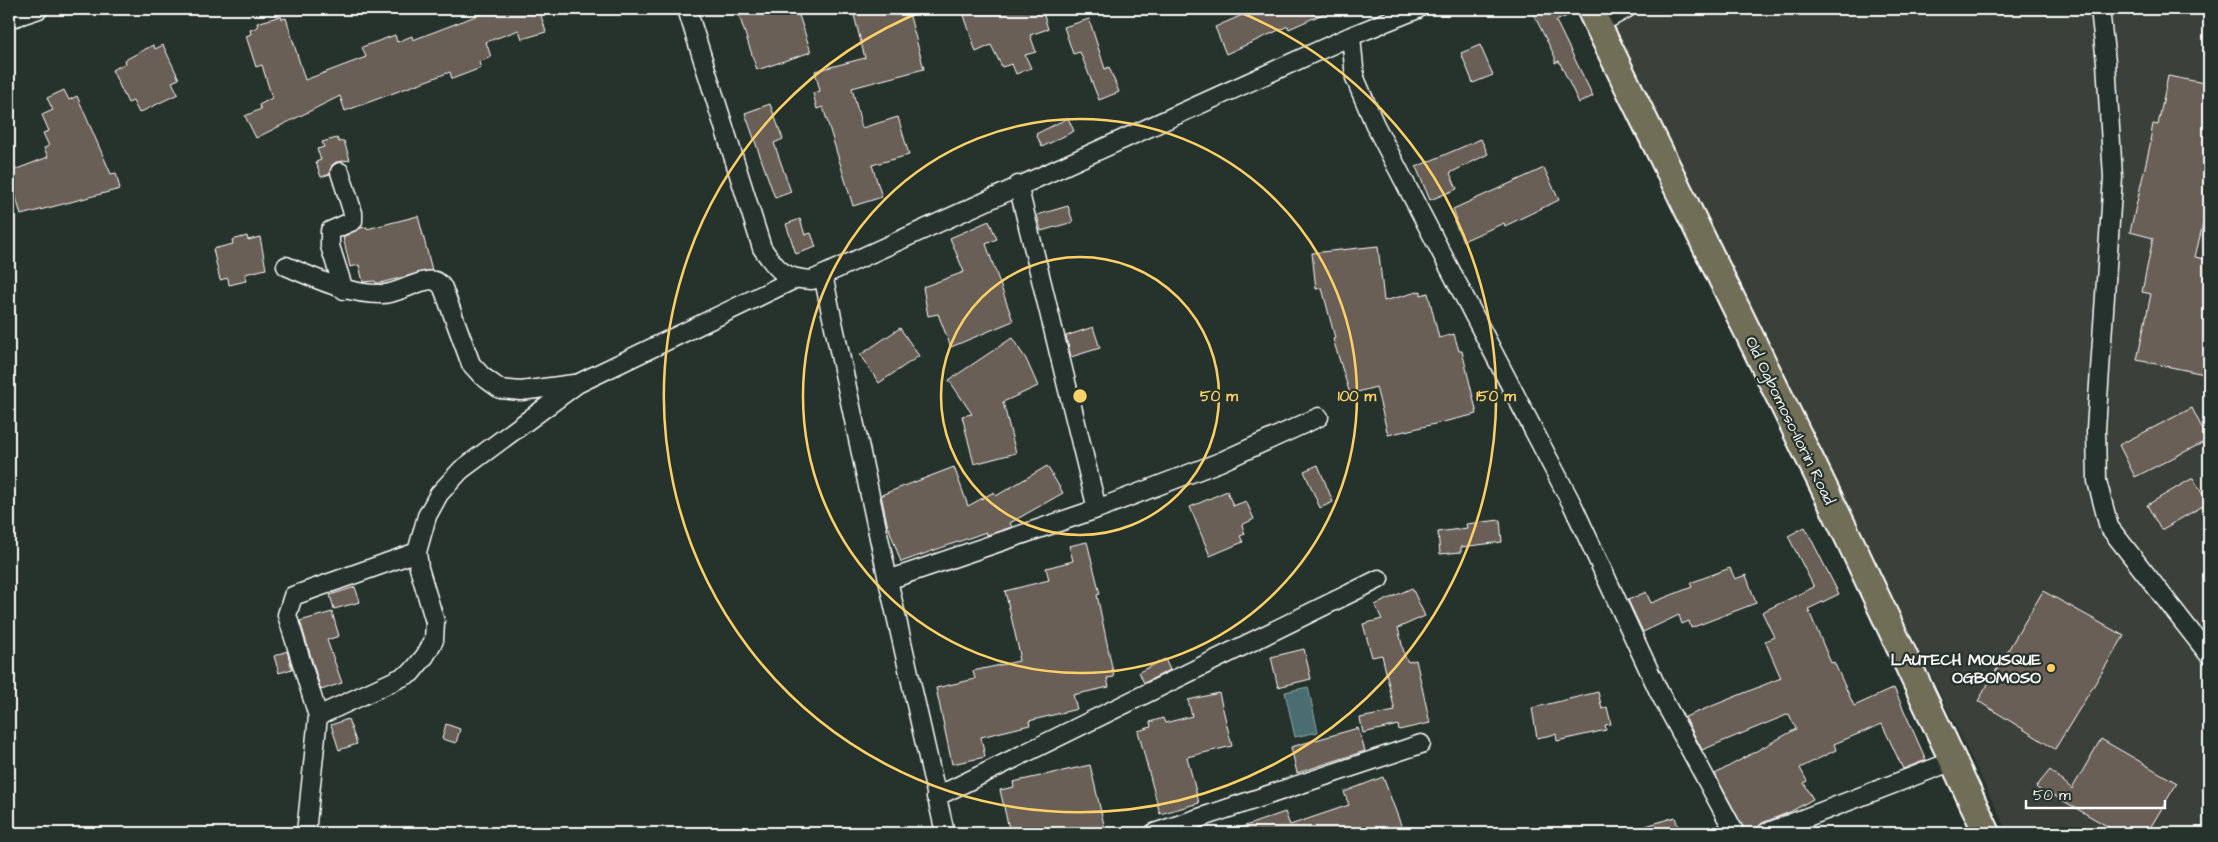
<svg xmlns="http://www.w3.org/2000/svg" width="2218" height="842" viewBox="0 0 2218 842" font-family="'Architects Daughter',sans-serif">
<rect width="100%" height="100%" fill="#26332d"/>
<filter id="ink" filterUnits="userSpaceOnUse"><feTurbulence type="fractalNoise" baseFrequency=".02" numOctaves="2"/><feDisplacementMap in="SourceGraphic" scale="10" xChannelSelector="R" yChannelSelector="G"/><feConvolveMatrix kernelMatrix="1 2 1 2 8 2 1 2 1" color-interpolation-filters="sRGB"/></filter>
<g filter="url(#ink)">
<path fill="#3b403a" d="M1605,9H2209V833H2008Z"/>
<path fill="#4a6d70" stroke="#92a7a9" d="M1308,687L1318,732L1295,737L1285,692Z"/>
<path fill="#6b5f57" stroke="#fff" d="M494,9H539L546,32L522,39L519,30L486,42L491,57L479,62L481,68L452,79L450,72L345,111L340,96L256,138L245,116L261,109L259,105L272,98L262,65L256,67L246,36L251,34L250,30L258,27L257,23L281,16L282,19L286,18L305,80L366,57L362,47L395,35L397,42L412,36L413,40Z
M737,9H797L811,52L757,70Z
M879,9H908L924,69L852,88L862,128L898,117L909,155L872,165L882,197L853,206L823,107L817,109L813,93L820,91L815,71L865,58L854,15Z
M962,9H1042L1048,29L1030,35L1036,52L1025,55L1031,68L1016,74L1012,64L1002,67L991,45L976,52Z
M1256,9H1334L1289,29L1288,26L1226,54L1215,27Z
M1531,9H1575L1576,12L1556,21L1593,96L1579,103L1559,61L1555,63V57Z
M1089,19L1105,69L1109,67L1119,92L1099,100L1080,52L1073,54L1064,27Z
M153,45L155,49L163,45L179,79L172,82L178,94L139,113L133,101L128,103L112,70L126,63L125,60Z
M1480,45L1493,75L1473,83L1461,53Z
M2168,76L2209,84V199L2195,257L2209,260V375L2137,360L2151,294L2142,292L2153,238L2130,232L2151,141H2150L2153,124L2158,125Z
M64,90L69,100L77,96L111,174L116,173L120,189L21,215L14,190L9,192V172L48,157L44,148L49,146L43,133L49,131L42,115L53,110L47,98Z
M770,104L783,139L774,143L791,192L775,198L745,113Z
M1068,118L1074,131L1042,147L1036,134Z
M337,138L339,142L344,141L350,160L336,162L332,165L330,174L321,177L316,162L321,160L317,149L324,147L322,142Z
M1481,139L1488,154L1450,173L1457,189L1430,200L1416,167Z
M1544,168L1559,200L1505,226L1504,223L1463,241L1454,221L1457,220L1453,209Z
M1068,206L1073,222L1041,231L1037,215Z
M418,216L432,270L380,283H376L375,281L363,282L359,265L350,267L343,237L360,228L367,227V229Z
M800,219L805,235L811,233L816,247L796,254L786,224Z
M989,221L997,239L986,244L1013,321L951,347L938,314L928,316L923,287L964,272L950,238Z
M247,236L248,240L260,237L266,269L245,274L246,281L229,285L228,278L220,280L213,249L233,244L232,240Z
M1378,246L1384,301L1421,291V295L1428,293L1439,338L1454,334L1459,351H1462L1477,414L1388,435L1376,387L1350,394L1333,339L1335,338L1322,288L1316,289L1312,253Z
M1093,327L1100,348L1071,357L1066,336Z
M900,328L919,356L879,383L860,355Z
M1012,338L1026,359L1038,386L1003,402L1016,453L974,464L962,416L972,414L949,380Z
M2192,408L2208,440L2135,477L2119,445Z
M1318,465L1333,502L1320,508L1304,471Z
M1047,466L1063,493L1010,523L1012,527L987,535L986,532L901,562L887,523L881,495L954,467L968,506L994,492L996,496Z
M2193,478L2208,503L2161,530L2147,505Z
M1227,491L1233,506L1246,501L1254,519L1242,525L1245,534L1240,536L1243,542L1210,556L1190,507Z
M1500,520L1502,542L1461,547V552L1440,554L1438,532L1467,528L1466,524Z
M1805,527L1839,594L1808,609L1831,663L1834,662L1854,706L1894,688L1926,760L1903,769L1882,724L1834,744L1836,750L1800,768L1807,781L1804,783L1813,799L1790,812L1762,823L1752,833H1746L1715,774L1796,729L1789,714L1702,750L1685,717L1781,678L1765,641L1774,637L1762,612L1814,587L1788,536Z
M1087,542L1100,594L1097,595L1114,677L1107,678L1109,687L1073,695L1077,709L1029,721L1030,725L981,737L985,757L952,764L936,688L975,679L973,671L1019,661L1018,656L1020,655L1005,591L1049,580L1046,568L1073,561L1069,546Z
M1730,568L1735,579L1746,575L1756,603L1691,628L1689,621L1682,624L1679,615L1643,632L1628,600L1646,592L1651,603L1692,587L1690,583Z
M355,587L360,602L334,609L330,595Z
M1412,588L1425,616L1398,628L1405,657L1408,662L1416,660L1430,723L1399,730L1398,725L1363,733L1360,718L1395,711L1382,655L1372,657L1363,624L1382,619L1375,605Z
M2043,591L2124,636L2055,749L1978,701Z
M332,612L339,636L327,640L342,683L321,690L300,621Z
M1304,649L1311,679L1278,687L1271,657Z
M287,651L292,669L279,673L274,656Z
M1165,659L1170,670L1144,683L1139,672Z
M1598,692L1602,709L1607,707L1611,724L1605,725L1606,730L1557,741L1556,734L1537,738L1532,708Z
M1219,693L1232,746L1187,757L1199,803L1160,814L1138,731L1151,727L1150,722L1163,718L1165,723L1192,716L1188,700Z
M348,719L357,744L339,750L331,725Z
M446,724L460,729L456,743L442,739Z
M1358,728L1365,751L1297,773L1291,747Z
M2101,739L2177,783L2147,833H2119L2053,795L2050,799L2036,787L2050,770L2072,789Z
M1090,765L1106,833H1010L1000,790L1014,787L1013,782Z
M1383,777L1404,833H1232L1231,831L1285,812L1290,825L1349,805L1344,792Z
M1675,817L1680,833H1634L1633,830Z"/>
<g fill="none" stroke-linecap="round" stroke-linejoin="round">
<defs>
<path id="minor" d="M687,9L762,248C777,270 784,279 812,280L1351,36L1418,9
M2100,9L2106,62L2113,177L2096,429L2097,481L2109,527L2209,655
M9,19L39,9
M1598,24L1626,9
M1351,36L1355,78L1375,125L1573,506L1659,692L1735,833
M340,172L353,213V221L330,231V246L344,290
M1018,185L1097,509
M286,266C317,279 349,295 383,294C398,294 423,277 435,281C438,282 441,285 443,288L471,364L482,376L500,389L521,391L574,384
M823,275L888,580L945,833
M888,580L1097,509L1220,462L1319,417
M318,716L411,673L425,656L434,640L435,622L419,568L417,552L427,516L439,494L461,470L577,384L795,279
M936,797L1379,579
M306,833L318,716L287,615L293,596L417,552
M1154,833L1421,744
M1766,833L1953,761"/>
<path id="highway" d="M1590,9L1850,541L1987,833"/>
</defs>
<use href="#minor" stroke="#fff" stroke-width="21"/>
<use href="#highway" stroke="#fff" stroke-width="30"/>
<use href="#minor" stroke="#26332d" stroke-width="18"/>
<use href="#highway" stroke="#716e59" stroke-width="26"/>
</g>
</g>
<g fill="none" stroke="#ffd166" stroke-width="2.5">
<circle cx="1080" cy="396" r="139"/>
<circle cx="1080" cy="396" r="277"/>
<path d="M1232 9A416 416 0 1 1 928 9"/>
</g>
<circle fill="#ffd166" stroke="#26332d" stroke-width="2" cx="2051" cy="668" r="5"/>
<g text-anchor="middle" stroke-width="4.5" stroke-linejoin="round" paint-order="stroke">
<g font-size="16" fill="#fff" stroke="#26332d">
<text transform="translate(1791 420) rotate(64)" y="6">Old Ogbomoso-Ilorin Road</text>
</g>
<g font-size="16" font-weight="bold" fill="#fff" stroke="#26332d" text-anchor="end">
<text x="2041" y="665">LAUTECH MOUSQUE<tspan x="2041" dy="18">OGBOMOSO</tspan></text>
</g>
</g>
<circle cx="1080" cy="396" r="8" fill="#ffd166" stroke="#26332d" stroke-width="2.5"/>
<g font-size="15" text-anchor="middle" font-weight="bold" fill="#ffd166" stroke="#26332d" stroke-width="4.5" stroke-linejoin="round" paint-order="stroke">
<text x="1219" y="401">50 m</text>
<text x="1357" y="401">100 m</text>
<text x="1496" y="401">150 m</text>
</g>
<rect width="2218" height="842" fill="none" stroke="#26332d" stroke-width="30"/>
<rect x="15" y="15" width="2188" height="812" fill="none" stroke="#fff" stroke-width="2" filter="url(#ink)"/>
<path d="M2026 800v8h139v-8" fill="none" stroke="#ffffff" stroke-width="2.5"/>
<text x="2033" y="800" font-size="15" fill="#ffffff" stroke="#26332d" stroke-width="4" paint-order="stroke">50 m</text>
</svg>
